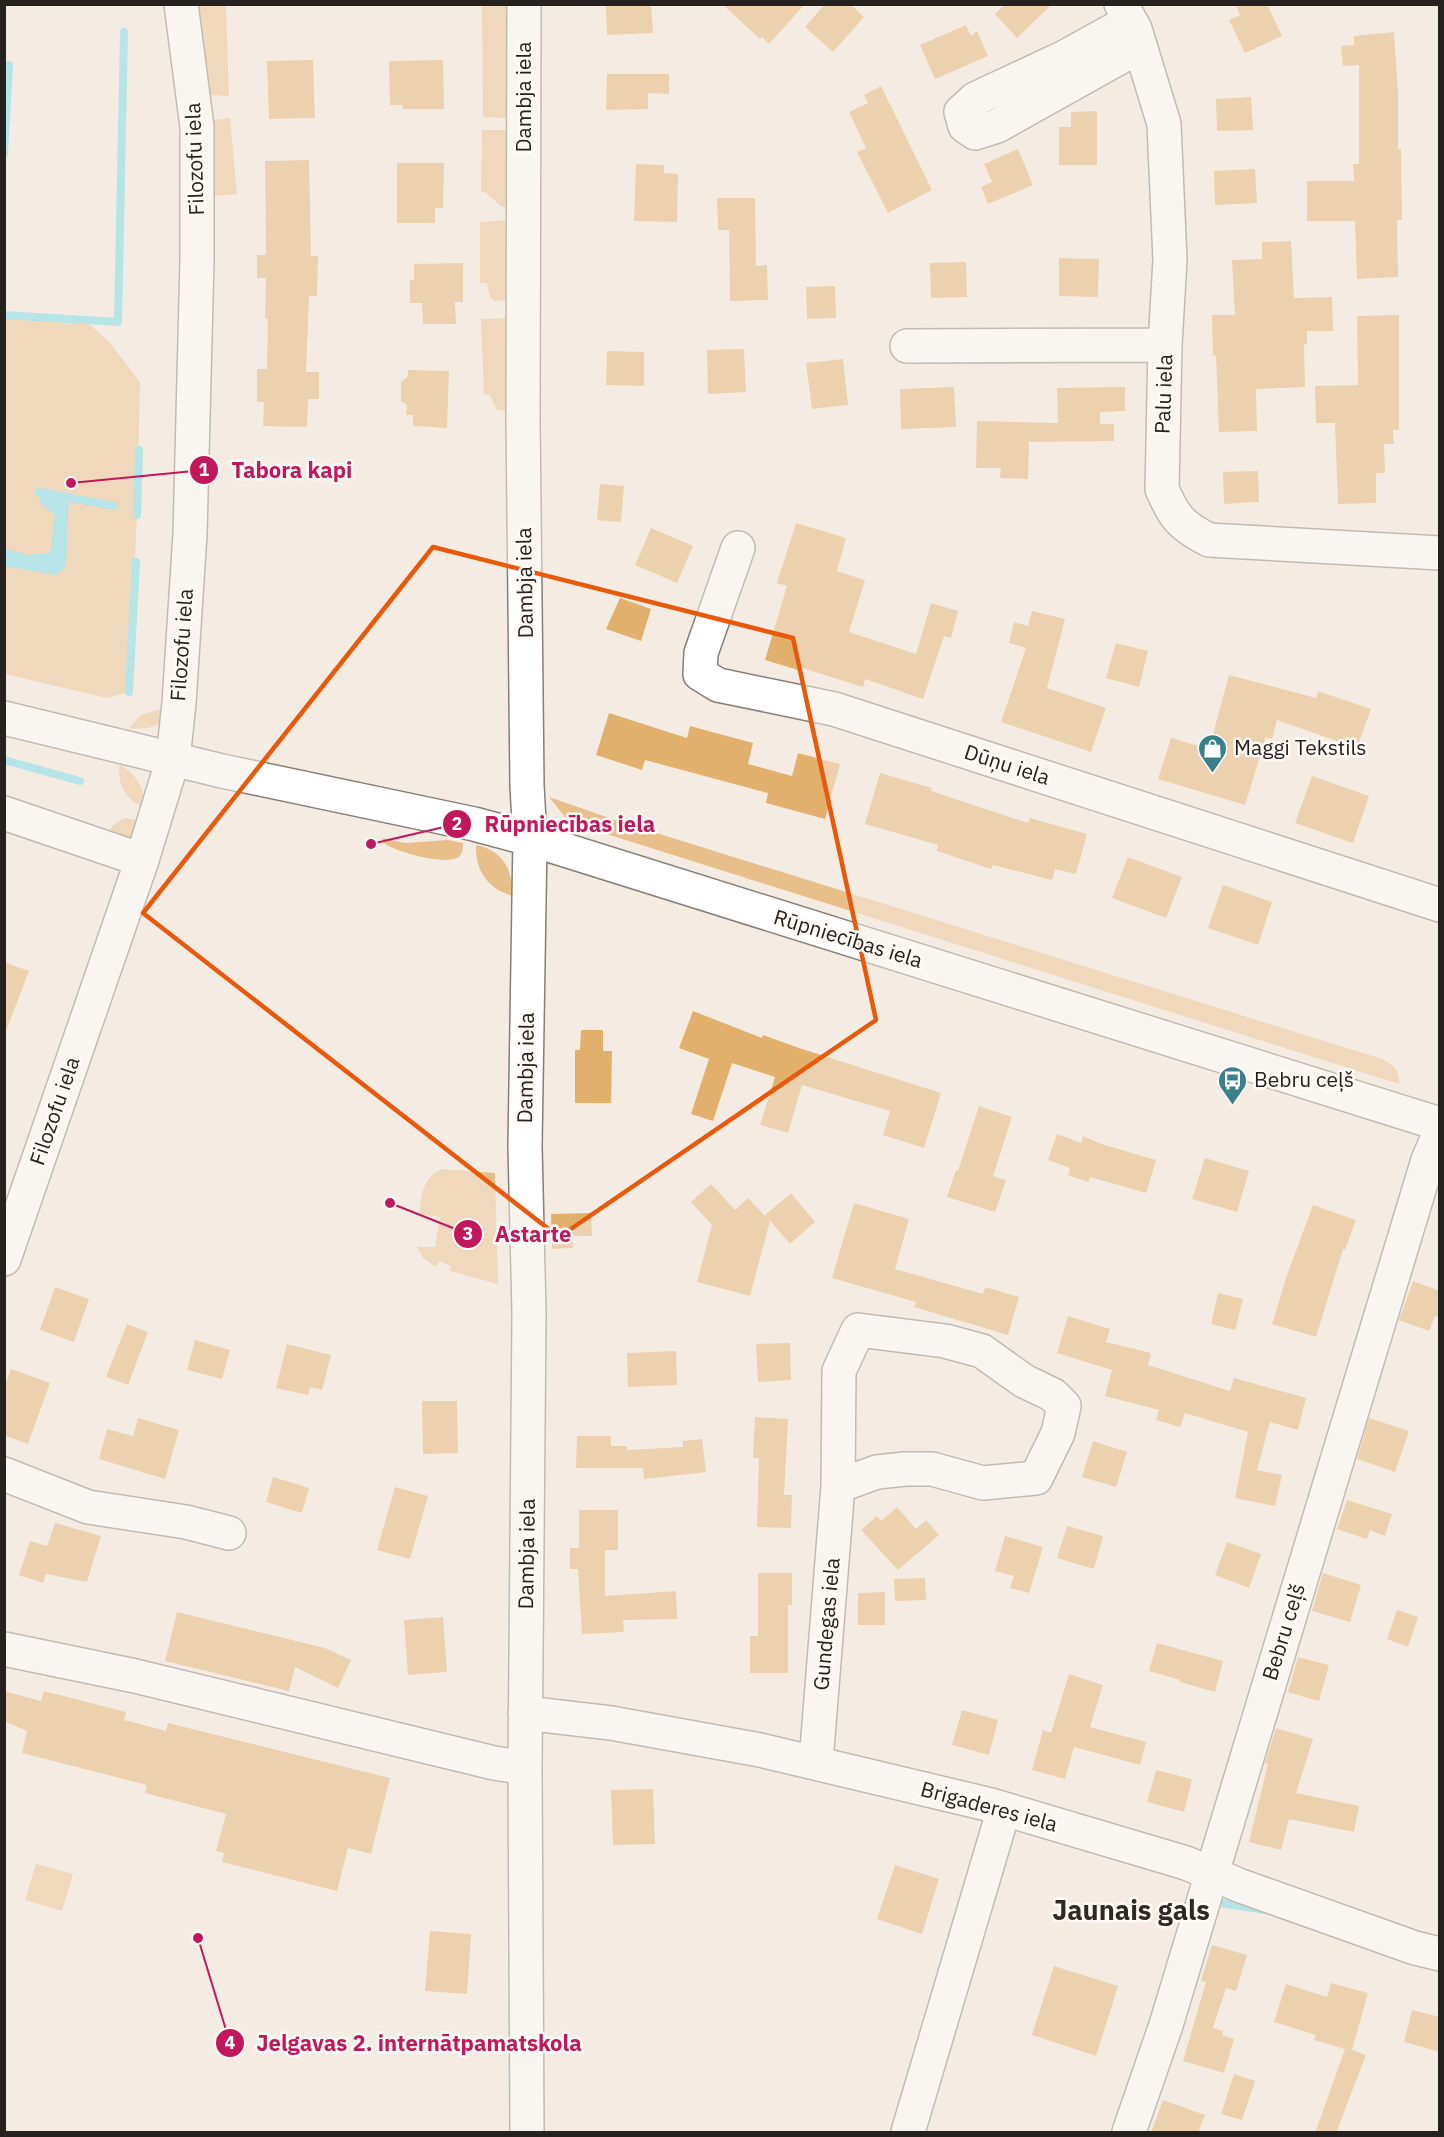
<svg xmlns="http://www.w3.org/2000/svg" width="1444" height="2137" viewBox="0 0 1444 2137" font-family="'IBM Plex Sans',sans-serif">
<rect width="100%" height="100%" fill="#f4ece3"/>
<path fill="#e8bf8a" d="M192,5H226L229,96L208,95Z
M482,5H516L508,118L483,117Z
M230,118L237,194L210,196L207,125L214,120Z
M482,130H510L515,206L502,207L486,193L481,191Z
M511,220L509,300L494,301L490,297L487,283H480V222Z
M4,315L85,320L110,343L140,382L137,515L129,692L107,698L5,674Z
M510,318L516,412L497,410L490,395H484L481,319Z
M160,709H168C162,728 147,730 129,728L141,715Z
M120,765C137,774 144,788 145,807C126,801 116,783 120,765Z
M549,797L618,821L1382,1059C1394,1065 1400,1070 1399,1084L575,824L565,817Z
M125,818L141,821L132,840L106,837C110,827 115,822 125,818Z
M382,838L405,843L448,840L463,843C463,848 463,853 459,857C447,866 395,852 384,843Z
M476,845C504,851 512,869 513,896C487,889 475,870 476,845Z
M443,1169L495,1173L498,1284L450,1271L451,1266L439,1261L436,1267L423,1258L417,1247H435L440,1217L419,1214C422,1194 422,1177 443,1169Z
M36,1864L73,1874L62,1911L25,1900Z"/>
<path fill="#6bd9ea" d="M39,492L69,497L66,567L56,575L5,566V548L27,555L50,553L55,515L40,503Z"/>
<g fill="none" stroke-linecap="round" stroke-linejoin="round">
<path stroke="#6bd9ea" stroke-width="8" d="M4,154L9,65
M4,315L118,322L124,32
M39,492L114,506
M137,515L139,450
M129,692L136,562
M4,760L80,781
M1213,1902L1265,1910"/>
</g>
<path fill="#e2b06d" d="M606,4H651L653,33L607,35Z
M722,4H805L769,44L762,37L760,39Z
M825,4H850L864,17L833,52L805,27Z
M1005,4H1052L1017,38L995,14Z
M1235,4H1267L1282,36L1245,53L1229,20L1240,15Z
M966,25L971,36L977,31L988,56L935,79L920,45Z
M1394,32L1398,93V149H1401L1402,220H1397L1398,277L1357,279L1355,221H1307V181H1354L1353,164H1359V65L1343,66L1341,46L1354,45V36Z
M313,60L315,118L269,119L267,61Z
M443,60L444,109H403V105H390L389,61Z
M607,74H669V94L648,93V109L606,110Z
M881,86L932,190L888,213L857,152L866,148L849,112L868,103L864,95Z
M1251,97L1253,130L1217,131L1216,99Z
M1097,111V165H1059V127H1071V112Z
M1018,149L1033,185L988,204L981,187L992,182L984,164Z
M309,160L311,256H318L317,296H309L306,372H319V399H308L307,427L263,426L264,402H257V369H267L268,319L265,318L266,278H257V255H266L265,161Z
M397,163H444L443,208H435V223H397Z
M636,164L664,165V173L678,174L677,222L634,221Z
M1255,169L1257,203L1215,205L1214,171Z
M717,198H755L756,266L767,265L768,300L730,301L729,230H718Z
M1291,241L1294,298L1332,297L1333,331H1307V344L1304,345L1305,387L1256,389L1257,431L1219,432L1216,355L1213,356L1212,315H1235L1232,260L1262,259V242Z
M1059,258L1099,259L1098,297L1059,296Z
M966,262L967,297L931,298L930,263Z
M463,263V302H455L456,324H423L422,303H410V280H414V264Z
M835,286L836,318L807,319L806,287Z
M1399,315V430H1393L1394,444H1384L1385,473H1376V503L1338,504L1335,423H1316L1315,386L1358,385L1357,316Z
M744,349L746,392L708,394L707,350Z
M607,351L644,352V386L606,385Z
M843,359L848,405L812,409L806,363Z
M408,370L449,371L447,428L413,426V415H406L407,405L401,401V382L408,376Z
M954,387L956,427L901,429L900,389Z
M1125,387V411L1100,412V424H1114V441L1029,442L1028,479L1000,478L1001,468H976L977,421L1058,423L1057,388Z
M1258,471L1259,502L1224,504L1223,472Z
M600,484L624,486L621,522L597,520Z
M796,523L846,538L837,571L865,580L849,632L916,654L931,603L958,611L951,638L944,636L923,699L865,679L863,687L799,667L798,670L765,660L787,586L777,583Z
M651,528L693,546L677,583L635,565Z
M620,598L651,609L641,641L606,629Z
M1032,611L1065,619L1047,688L1106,708L1091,752L1001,722L1026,648L1009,643L1014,622L1028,626Z
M1116,643L1148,651L1139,687L1106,678Z
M1229,675L1316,698L1318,691L1371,709L1357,748L1277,720L1272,739L1266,737L1245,805L1158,779L1171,738L1209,749Z
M609,713L687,738L690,726L753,743L748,764L792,776L798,753L840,764L825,819L766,803L768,793L645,760L642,770L596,755Z
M880,773L932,788L931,791L1028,823L1030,818L1087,834L1076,874L1055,869L1052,880L993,865L991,869L937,851L938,845L865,824Z
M1312,776L1369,796L1353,843L1295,823Z
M1128,857L1182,877L1166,918L1112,898Z
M1223,885L1272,902L1258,945L1208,928Z
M4,962L29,971L6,1031L4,1030Z
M693,1011L762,1038L763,1035L799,1048L941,1093L924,1148L883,1135L890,1111L802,1085L788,1133L760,1125L775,1077L732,1063L713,1121L691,1114L709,1059L679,1048Z
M581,1030H603V1051H612L611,1103H575V1050H580Z
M979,1106L1012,1117L993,1176L1006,1180L995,1212L947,1197L956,1170L958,1171Z
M1057,1134L1081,1143L1083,1136L1101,1144L1156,1160L1146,1193L1090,1177L1088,1182L1068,1175L1070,1168L1048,1160Z
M1205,1158L1249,1171L1237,1212L1192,1199Z
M711,1184L735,1210L748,1198L770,1221L750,1296L697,1282L712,1225L691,1202Z
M791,1193L815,1222L790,1244L765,1215Z
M854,1203L909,1219L895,1269L983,1294L985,1287L1019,1297L1008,1335L914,1307L916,1302L832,1278Z
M1313,1205L1356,1220L1345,1250L1343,1249L1316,1337L1272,1324L1287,1275Z
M591,1213L592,1236H573V1248L552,1249L551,1214Z
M1413,1281L1440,1291V1317L1435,1316L1429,1331L1399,1320Z
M55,1287L89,1299L74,1342L40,1330Z
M1218,1293L1243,1299L1235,1330L1211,1324Z
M1068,1316L1110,1329L1106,1342L1151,1353L1148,1365L1230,1391L1234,1378L1306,1398L1298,1430L1270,1422L1257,1470L1282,1475L1275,1506L1235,1498L1248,1432L1185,1413L1180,1427L1156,1420L1159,1410L1105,1396L1112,1370L1057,1353Z
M127,1324L148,1332L128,1385L106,1377Z
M195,1340L230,1350L222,1379L187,1370Z
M790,1343L791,1380L758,1382L756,1344Z
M287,1344L331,1355L322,1390L310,1387L308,1395L276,1388Z
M676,1351L677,1385L628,1387L627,1353Z
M11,1369L50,1383L28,1444L4,1435V1388Z
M422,1401H457L458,1453L423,1454Z
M755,1417L788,1419L784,1495H792L791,1528L757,1527L759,1458H753Z
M138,1418L179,1430L165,1479L99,1459L107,1429L133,1436Z
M1369,1418L1409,1431L1395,1472L1357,1459Z
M577,1436H611V1446H627V1450L683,1447V1441L702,1439L706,1472L644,1479L643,1468H576Z
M1093,1441L1127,1452L1116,1487L1082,1477Z
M273,1477L309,1488L302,1513L266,1502Z
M395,1487L428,1496L410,1559L377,1550Z
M1347,1500L1392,1514L1385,1536L1370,1530L1367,1539L1337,1529Z
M897,1507L916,1529L926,1520L939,1535L898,1570L861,1530L877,1516L881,1521Z
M579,1510H618V1550H605V1596L676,1591L677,1619L623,1620L624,1632L582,1634L578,1569H570V1548H579Z
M55,1523L101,1536L87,1582L46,1574L43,1583L19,1575L30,1541L47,1546Z
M1067,1526L1103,1536L1094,1569L1057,1558Z
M1005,1536L1043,1547L1029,1593L1010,1588L1014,1576L995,1571Z
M1227,1542L1261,1554L1249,1588L1215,1575Z
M758,1573H792V1605H788V1673H750V1636H758Z
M1323,1573L1361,1585L1350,1622L1312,1611Z
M925,1578L926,1600L895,1601L894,1579Z
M885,1592V1625H858V1593Z
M1397,1610L1418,1617L1408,1647L1387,1639Z
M177,1612L325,1648L351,1660L338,1688L295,1667L289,1691L165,1661Z
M443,1617L447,1672L408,1675L404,1620Z
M1157,1643L1223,1661L1215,1692L1180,1682V1680L1149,1671Z
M1298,1657L1329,1665L1319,1701L1288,1692Z
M1069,1674L1103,1685L1090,1727L1146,1742L1140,1765L1074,1747L1065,1779L1032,1770L1043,1730L1051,1733Z
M4,1691L41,1701L44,1691L126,1712L124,1720L166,1731L168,1723L390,1778L371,1854L348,1848L337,1891L222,1862L224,1853L216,1851L226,1814L145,1793L147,1785L22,1753L27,1731L4,1721Z
M962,1710L998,1720L989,1755L952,1745Z
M1276,1728L1313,1739L1296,1793L1359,1806L1354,1832L1289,1819L1281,1850L1249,1842L1268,1764L1265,1763Z
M1156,1770L1192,1779L1184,1812L1147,1802Z
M653,1789L655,1844L613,1845L611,1790Z
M895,1865L939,1879L922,1934L877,1919Z
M430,1931L471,1934L467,1994L425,1991Z
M1212,1945L1247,1955L1236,1991L1226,1988L1213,2028L1223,2031L1222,2035L1234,2039L1224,2073L1183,2061L1206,1982L1201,1981Z
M1054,1966L1118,1986L1096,2056L1032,2035Z
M1331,1983L1368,1993L1352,2050L1366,2055L1336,2133H1315L1345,2049L1314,2040L1316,2035L1274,2022L1286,1984L1327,1997Z
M1412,2010L1440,2017V2052L1404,2042Z
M1234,2074L1255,2081L1242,2120L1221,2114Z
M1163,2100L1205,2115L1198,2133H1151Z"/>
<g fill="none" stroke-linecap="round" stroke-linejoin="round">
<defs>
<path id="minor" d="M524,4L523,420L527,786L530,839L525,1146L529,1313L525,1768L527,2132
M1121,4L1135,29L1164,124L1170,260L1165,345L1162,489C1174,517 1181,526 1209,540L1440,553
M1130,21L1065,57L975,99L961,112L965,126L975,133L997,126L1140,46
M907,346L1165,345
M738,548L701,653L700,674L718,685L834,709L1440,905
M4,813L142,860
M4,1259L142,860L173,759L179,703L190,534L197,260V127L181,4
M4,1474L88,1507L186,1522L229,1533
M4,1649L135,1676L494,1763L525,1768
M525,1713L611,1723L760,1750L991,1805L1186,1863L1241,1886L1415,1948L1440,1954
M816,1762L838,1486L839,1371L858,1330L945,1341L982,1351L1024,1381L1053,1395L1064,1406L1058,1433L1036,1478L983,1483L932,1469H905L877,1472L838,1486
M908,2132L1004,1809
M1129,2132L1166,2025L1428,1160L1440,1132"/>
<path id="major" d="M4,718L222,771L474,824L530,839L1440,1124"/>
</defs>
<use href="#minor" stroke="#867f77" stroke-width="36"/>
<use href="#major" stroke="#867f77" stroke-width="36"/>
<use href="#minor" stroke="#fff" stroke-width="33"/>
<use href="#major" stroke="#fff" stroke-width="33"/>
</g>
<path d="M0 0H1444V2137H0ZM433,547L793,638L876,1020L559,1237L143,913Z" fill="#f4ece3" fill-opacity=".55" fill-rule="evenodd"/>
<path fill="none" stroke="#e8590c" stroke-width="4.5" stroke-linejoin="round" d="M433,547L793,638L876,1020L559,1237L143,913Z"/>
<defs>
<symbol id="shop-pin" viewBox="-11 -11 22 30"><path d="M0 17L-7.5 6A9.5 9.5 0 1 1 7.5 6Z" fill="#3a808c" stroke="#fffaf5"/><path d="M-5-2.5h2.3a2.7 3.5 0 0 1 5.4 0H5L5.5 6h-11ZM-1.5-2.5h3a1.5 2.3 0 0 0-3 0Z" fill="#fff"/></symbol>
<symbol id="bus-pin" viewBox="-11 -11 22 30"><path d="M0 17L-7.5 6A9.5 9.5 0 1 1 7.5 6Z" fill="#3a808c" stroke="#fffaf5"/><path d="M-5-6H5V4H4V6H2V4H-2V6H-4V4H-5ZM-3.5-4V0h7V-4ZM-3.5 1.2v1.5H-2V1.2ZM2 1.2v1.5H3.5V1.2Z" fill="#fff"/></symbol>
</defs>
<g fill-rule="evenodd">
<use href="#shop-pin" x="1196" y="732" width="33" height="45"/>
<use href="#bus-pin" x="1216" y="1064" width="33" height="45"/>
</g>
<g text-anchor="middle" stroke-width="5" stroke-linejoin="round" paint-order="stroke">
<g font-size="21" fill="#24211e" stroke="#fffaf5">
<text transform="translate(524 97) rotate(-90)" y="7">Dambja iela</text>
<text transform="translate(195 159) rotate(-92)" y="7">Filozofu iela</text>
<text transform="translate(1164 394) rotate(-88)" y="7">Palu iela</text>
<text transform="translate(525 583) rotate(-91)" y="7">Dambja iela</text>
<text transform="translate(182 645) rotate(-86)" y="7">Filozofu iela</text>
<text transform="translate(1007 765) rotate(18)" y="7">Dūņu iela</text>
<text transform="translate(848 939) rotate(17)" y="7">Rūpniecības iela</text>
<text transform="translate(526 1068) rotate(-89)" y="7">Dambja iela</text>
<text transform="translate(55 1111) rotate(-71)" y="7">Filozofu iela</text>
<text transform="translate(527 1554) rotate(-89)" y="7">Dambja iela</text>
<text transform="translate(827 1624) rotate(-85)" y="7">Gundegas iela</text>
<text transform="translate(1284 1632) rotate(-73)" y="7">Bebru ceļš</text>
<text transform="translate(989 1807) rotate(15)" y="7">Brigaderes iela</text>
</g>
<g font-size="21" fill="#24211e" stroke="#fffaf5" text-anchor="start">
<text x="1234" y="755">Maggi Tekstils</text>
<text x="1254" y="1087">Bebru ceļš</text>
</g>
<g font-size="27" font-weight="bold" fill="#2e2922" stroke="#fffaf5">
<text x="1131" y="1920">Jaunais gals</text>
</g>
</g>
<path fill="none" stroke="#c2185b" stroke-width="2" d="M71 483L204 470M371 844L457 824M390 1203L468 1234M198 1938L230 2043"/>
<g fill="#c2185b" stroke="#fffaf5" stroke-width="2">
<circle cx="71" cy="483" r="6"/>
<circle cx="371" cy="844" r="6"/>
<circle cx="390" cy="1203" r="6"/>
<circle cx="198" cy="1938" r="6"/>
<circle cx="204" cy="470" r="15"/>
<circle cx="457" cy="824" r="15"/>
<circle cx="468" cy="1234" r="15"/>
<circle cx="230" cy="2043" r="15"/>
</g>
<g font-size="18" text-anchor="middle" font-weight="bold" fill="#fff">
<text x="204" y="476">1</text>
<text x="457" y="830">2</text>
<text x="468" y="1240">3</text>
<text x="230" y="2049">4</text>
</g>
<g font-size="22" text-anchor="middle" font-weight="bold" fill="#c2185b" stroke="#fffaf5" stroke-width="5" stroke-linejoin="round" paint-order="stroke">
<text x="292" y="478">Tabora kapi</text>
<text x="570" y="832">Rūpniecības iela</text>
<text x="533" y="1242">Astarte</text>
<text x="419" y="2051">Jelgavas 2. internātpamatskola</text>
</g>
<rect width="1444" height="2137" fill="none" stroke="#24211e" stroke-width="12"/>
</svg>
